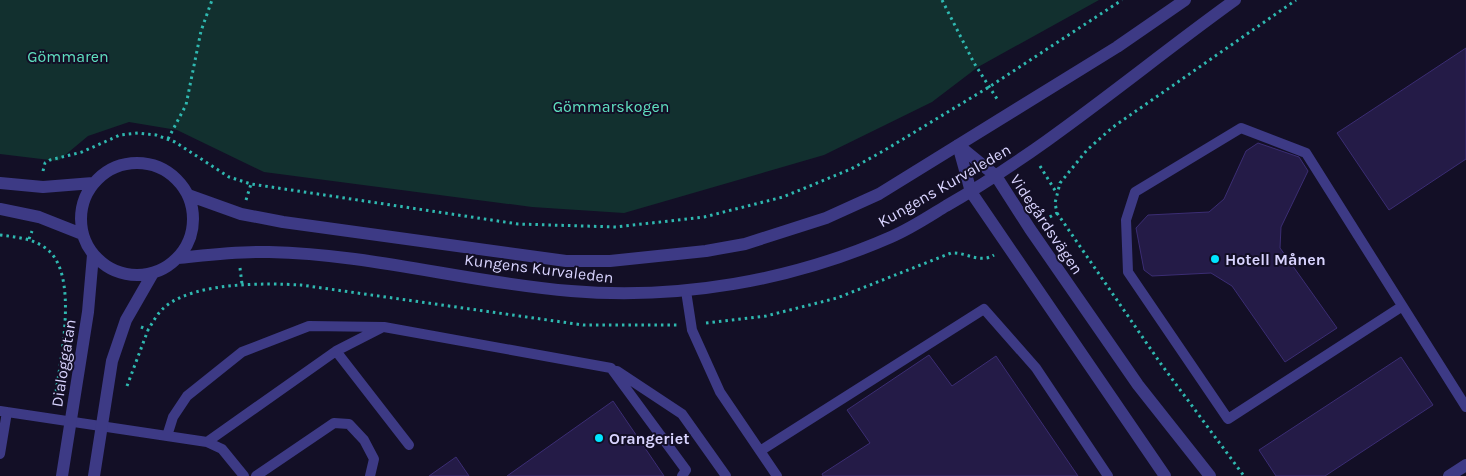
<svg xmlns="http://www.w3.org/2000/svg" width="1466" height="476" viewBox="0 0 1466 476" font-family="Karla,sans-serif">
<rect width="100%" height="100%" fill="#130f26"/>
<path fill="#12302f" d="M0,0H1099L978,67L932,102L824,155L624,213L532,207L264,172L177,130L129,122L88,136L58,161L0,154Z"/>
<path fill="#241b47" stroke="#3b2d73" d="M1466,48V159L1389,210L1337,133Z
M1258,143L1299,157L1308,171L1281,227L1280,248L1337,328L1285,362L1232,286L1211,273L1152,276L1144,270L1136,228L1148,215L1209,212L1224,199L1246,151Z
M929,355L952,386L996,356L1078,476H823L822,474L870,443L847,410Z
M1401,357L1433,405L1325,476H1276L1259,450Z
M613,401L664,476H507Z
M456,457L469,476H429Z"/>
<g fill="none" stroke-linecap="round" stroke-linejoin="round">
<path stroke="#2fb8b0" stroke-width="3" stroke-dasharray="2.5 4" stroke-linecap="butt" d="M942,0L974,63L999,102
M168,139L186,105L201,31L212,0
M1040,166L1056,192
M43,171L45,163L50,160L82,152L120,135L138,133L156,135L175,142L229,177L251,184L518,224L616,227L704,217L783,197L851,169L885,150L989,87L1122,0
M246,200L251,184
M1057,213L1161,364L1244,476
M1044,220L1057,213L1055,203L1060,183L1087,150L1113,127L1296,0
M0,235C15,237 31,238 44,247C82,271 59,366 54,405
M29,239L32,231
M240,268L242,284
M706,323L766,316L837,298L951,253C967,252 979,264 994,255
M141,327L148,330C153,322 158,312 166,306C196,282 265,283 301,285L583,325H677
M127,386L148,330"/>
<path stroke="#3d3a85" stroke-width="10" d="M686,291L692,330L720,392L777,476
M1401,307L1228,419L1128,272L1126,220L1135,192L1241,128L1306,153L1466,407
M336,351L381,328
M617,371L682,414L726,476
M0,411L207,442L222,449L244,476
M167,436L173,417L187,396L242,352L309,326L384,327L611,368L686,470L682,476
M207,442L336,351L409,445
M760,451L984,309L1036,368L1108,476
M0,454L7,412
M256,476L334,423L349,424L364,440L374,459L370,476"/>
<path stroke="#3d3a85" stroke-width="12" d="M1449,476L1466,465"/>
<path stroke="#3d3a85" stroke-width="12" d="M958,145L996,176L1030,229L1138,385L1210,476
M958,145L971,192L1165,476
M81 219a56 56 0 1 1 112 0a56 56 0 1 1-112 0Z
M0,183L43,187L93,183
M188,195L241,214L283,222L566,261H610L706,251L745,244L826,218L879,194L1117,47L1185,0
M0,209L39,217L82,234
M178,258C208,255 238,251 269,252C371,254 470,283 571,291C679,300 791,281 891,237C910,229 928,217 946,206C1049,147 1139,69 1235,0
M62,476L88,312L93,255
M94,476L112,361L126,320L153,273"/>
</g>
<g fill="#00e5ff" stroke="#130f26" stroke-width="2">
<circle cx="1215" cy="259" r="5"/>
<circle cx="599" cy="438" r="5"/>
</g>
<g text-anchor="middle" stroke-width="4" stroke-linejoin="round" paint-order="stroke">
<g font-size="16" fill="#5fe0c0" stroke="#130f26">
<text x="68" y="62">Gömmaren</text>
<text x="611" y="112">Gömmarskogen</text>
</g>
<g font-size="16" fill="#d9d4ff" stroke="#130f26">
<text transform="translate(944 185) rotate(-30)" y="6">Kungens Kurvaleden</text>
<text transform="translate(1047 224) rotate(56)" y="6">Videgårdsvägen</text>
<text transform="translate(539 268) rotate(7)" y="6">Kungens Kurvaleden</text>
<text transform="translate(63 363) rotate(-81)" y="6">Dialoggatan</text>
</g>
<g font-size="16" font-weight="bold" fill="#d9d4ff" stroke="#130f26" text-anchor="start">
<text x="1225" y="265">Hotell Månen</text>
<text x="609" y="444">Orangeriet</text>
</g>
</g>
</svg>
